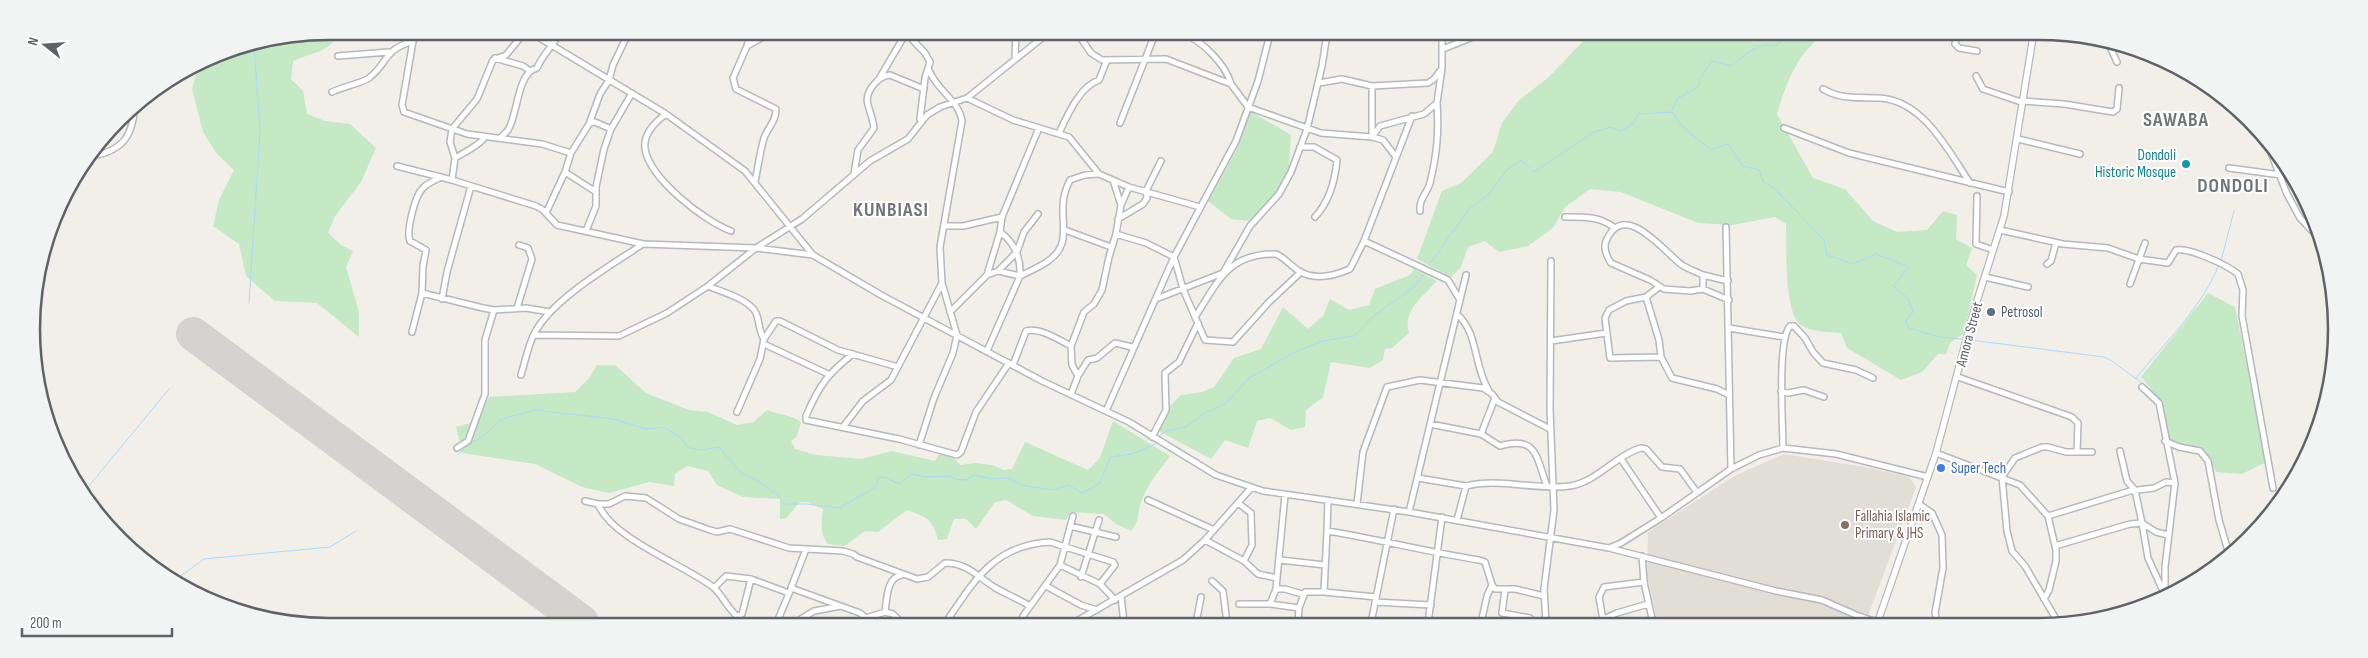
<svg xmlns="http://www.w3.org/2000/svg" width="2368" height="658" viewBox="0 0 2368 658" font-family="'Sofia Sans Condensed',sans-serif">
<rect width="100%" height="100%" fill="#f1efe8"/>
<path fill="#e1ded6" d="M1784,454L1870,468L1909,477L1916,487L1865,624H1658L1647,575L1648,532L1734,476Z"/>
<path fill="#c5e8c5" d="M329,31H341C329,53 313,52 293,61L291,79L303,91L307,114L325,121L350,124L376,148L361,182L335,216L328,233L341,245L353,251L346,267L359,312V337L317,303L275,301L246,276L239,244L213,226L219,200L234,170L217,154L203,132L192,89L199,64L215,54Z
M1589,35L1822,36C1796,55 1786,84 1777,114L1813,178L1845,189L1873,221L1897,232L1927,230L1943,211L1957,215L1956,239L1972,248L1966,265L1977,275L1964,333L1950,343L1946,354H1938L1922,372L1901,380L1847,348L1841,333C1829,332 1813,332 1802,326C1783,314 1787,246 1786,224L1775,217L1732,225L1698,223L1621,192L1590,189L1565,207L1553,228L1528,246L1499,252L1485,241L1468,247L1461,267L1451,277L1417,259L1442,191L1461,183L1493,152L1502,123L1519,100L1549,77Z
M1250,111L1291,135L1289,167L1272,201L1251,221L1231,219L1208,201L1237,149Z
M1414,269L1437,281C1423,296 1402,312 1409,333L1392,348L1385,349L1383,360L1370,368L1331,362L1323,397L1306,410L1305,427L1291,430L1270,418L1257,421L1248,448L1225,440L1211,459L1157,430L1168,408L1181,395L1202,392L1214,387L1234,358L1261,349L1283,307L1308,329L1323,316L1330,299L1349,310L1369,305L1375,289L1410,275Z
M2208,293L2235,307L2266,462L2242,474L2216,472L2203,449L2169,443L2161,400L2141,377Z
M597,365H615L646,393L689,410L708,412L737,425L754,422L767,410C779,415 792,415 801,422L797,436L791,441L795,449L816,455L861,459L892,451L935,461L940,453L955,459L960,465L975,463L992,465L1004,470L1012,469L1025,442L1088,470L1100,458L1113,421L1170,456C1159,471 1145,487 1140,506C1136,518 1140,520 1131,531L1116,524L1104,514L1071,512L1066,520L1033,516L1006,500L995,502L976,529L966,519H954L947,539L938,540C933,519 926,517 907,510L878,532L865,531L844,546L828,544C819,534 822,521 823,509L807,502H800L786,518L780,519V499L743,497L717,485L708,471L687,466L675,474L674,486L649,482L609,493L582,487L535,464L462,453L456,427L478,421L489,397L575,392L589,378Z"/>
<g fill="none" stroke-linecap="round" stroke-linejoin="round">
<path stroke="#aadaff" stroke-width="1" d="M1672,110L1677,99L1699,86L1700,79L1712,61L1732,66C1745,55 1758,41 1776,46L1785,36
M2221,261L2234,211
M1429,265L1469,209L1488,195L1507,170L1521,160L1534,172L1594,132L1611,127L1620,131L1633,124L1638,114L1672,112L1682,126L1711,150L1728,144L1743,166L1759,170L1763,181L1777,191L1824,240L1827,255L1853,264L1876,254L1909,267L1893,286L1908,298L1913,312L1906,321L1909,328L1939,337L1962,339
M249,303L260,130L254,46
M1970,340L2104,357L2112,361L2158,395L2164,412L2170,441
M2136,378C2164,344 2204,305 2219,264
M1160,435L1166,431L1186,427L1205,413L1225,404L1249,378L1295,352L1322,341L1354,336L1375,315L1414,287L1425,273
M469,443L481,438L502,419L535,410L614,419L646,429L663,427L680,437L689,448L702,450L719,447L742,474L757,480L780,497L785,504H807L839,508L876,487L878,478L884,477L899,484L911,474L926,477L950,476L954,479L967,480L973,475L992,479L1008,478L1021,485L1052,490L1068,485L1082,493L1099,484L1111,457L1132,454L1155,444
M2170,445L2178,484L2172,533
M458,455L466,446
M84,492L169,389
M174,581L204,559L330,547L356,531"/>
<path stroke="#d4d3d0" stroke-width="34" d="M193,334L582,622"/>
<defs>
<path id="minor" d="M418,32L413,41L402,105L404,112L467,134L542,144L571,153
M530,32L666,114L745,171L813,255L881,295L1042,381L1129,422L1216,475L1263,491L1409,512L1609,548L1621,543L1661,518L1731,469L1759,455L1783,448L1836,454L1928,477
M906,33L925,53L930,62L925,78L920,119
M1078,34L1091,53L1102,60L1166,59L1231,84L1248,107L1321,133L1372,137L1383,140L1396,157
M1116,34L1128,36L1143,34
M1183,34C1202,40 1226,65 1231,84
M1956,36L1955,44L1959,48L1977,51
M2103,39L2111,49L2117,62
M747,46L750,33
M1443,49L1478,35
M338,56L389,52
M495,58L523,66L530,71
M1015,58L1016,33
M1976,76L1983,89L2021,102
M879,79L906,33
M1319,83L1342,79L1372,86V136
M1372,86L1428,83L1434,79L1440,71
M1823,89C1842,100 1858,97 1879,98C1923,100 1948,150 1970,183
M332,92C340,88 364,82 369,78C390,61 382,51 413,41
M967,98L1013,120L1069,137L1099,174L1129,187L1200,207
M2022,101L2064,104L2113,112L2117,109L2119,88
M666,114C655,122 643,134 645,149C650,179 704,221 731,231
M590,123L595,122L611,129
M1120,123L1155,34
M1784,128L1849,153L2009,192
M1059,133C1067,116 1080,86 1099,80L1107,60
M1372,137L1380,126L1424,114L1437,103L1442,68V35
M500,138C502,136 506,133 508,130C518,115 517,72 537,68C543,54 554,45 560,32
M2018,139L2080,154
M2268,145L2287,194L2300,218L2317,236
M1300,147H1314L1337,160C1335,181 1329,202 1315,217
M93,156C125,150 133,134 135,104
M455,158C463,153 480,145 484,138
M397,166L452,180L536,206L543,210L557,225L643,244L756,248L813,255
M2229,168L2281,175
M565,172L596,192
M854,174L858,150L874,128C873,120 870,112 868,105C864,92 878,76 890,75L924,89
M452,180L455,158L450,142L452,129L477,99L493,60L506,55L525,32
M1113,180L1121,205
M755,182C758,167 760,152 764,138C768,127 776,122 776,109L736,89L733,78L747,46L770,33
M1129,187L1121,205L1116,234L1146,243L1174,257L1183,289L1205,340L1233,342L1269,302L1301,272
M1977,196L1976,244L1993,250
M1420,211C1419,198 1427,194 1430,183C1437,154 1439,132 1437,103
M546,213L565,172L571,153L589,124L600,94L609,80L613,65L629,32
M1565,217C1584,217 1599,216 1615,228
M1118,219L1143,204L1147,198L1146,191L1161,161
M944,226H963L1002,217
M1726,227L1731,469
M1065,230L1111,247
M2000,230L2063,244L2108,248L2139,259L2168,263L2176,250C2191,248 2227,265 2238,274L2243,290L2242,316L2273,488
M586,231L596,206V187L604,149L611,129L632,93
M1364,241L1448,280L1460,300
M2047,264L2051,261L2056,243
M998,271L1017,252L1024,232L1038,214
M987,275L998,271L1020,276C1030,271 1040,267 1048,261C1070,246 1062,227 1063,206C1063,197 1066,188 1070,180L1085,175L1098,174
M1703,275L1728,281
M1985,277L2028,287
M2130,284L2145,243
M708,286C722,292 749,299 756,313C760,322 758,330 764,339L760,359L737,412
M1659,287L1646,297L1626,301L1609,310L1605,318L1610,358L1661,357
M1703,289V275C1697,272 1688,269 1682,265C1665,253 1624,198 1606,241C1603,249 1607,257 1611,263L1650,280L1664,289L1690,291L1703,289L1729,300
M422,293L483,308L494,310L526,308L550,312
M1646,297L1659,340L1661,357L1672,378L1717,389L1729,395
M442,299L447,272L471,186
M1156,299L1223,273L1250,226L1279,194L1291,172L1307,129L1322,66L1327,34
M517,308L532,259L528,248L519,245
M950,312L987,275L1000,232L1002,217L1039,128
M1457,314C1479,334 1473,365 1489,391
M1195,317C1218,282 1228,253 1276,254C1285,258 1291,266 1299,271C1315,281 1334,276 1350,269L1364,241L1412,116
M1729,328L1784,337
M412,332L422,293L423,266L426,250L410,241C406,231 415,194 424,187C428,183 436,180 441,177
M534,335L619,336L667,313L708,286L756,248L802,219L870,161L908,139L927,115L940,107L967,98L1047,34
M764,339L776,321H780L838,350L898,367
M1551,341L1606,333
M764,344L828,374
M987,351L1020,276C1021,257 1015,243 1000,232
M853,354C827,374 819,386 806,416V420L899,439L957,455L961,452L976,412L1009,363
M1013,365L1026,331C1040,327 1059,340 1071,346
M521,375C525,362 528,346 534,334C551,300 611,265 643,244
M1078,376L1072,365L1071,346L1084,312L1094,304L1102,290L1109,257L1116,234
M1958,377L2072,417L2078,423L2077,451
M2142,387L2159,403L2175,483L2165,567V598
M1781,391L1788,393L1804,390L1824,397
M1071,394L1078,376L1088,360L1097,358L1115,343L1132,347
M1106,411L1174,257L1236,141L1258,81L1270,34
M1430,424L1481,434L1500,446C1538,435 1536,458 1547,486
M843,427L863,401L891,380L942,283
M1481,434L1495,398
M1152,437L1166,410L1165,373L1179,362L1198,323
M2165,441L2179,447L2200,451L2208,461L2219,520L2229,554
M919,445L934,398L953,353L957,335L942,283L940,247L962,121C959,100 936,90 929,70
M457,448L468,441L485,394V340L494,310
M1783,448C1783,426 1777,340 1790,326H1794L1805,338L1813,352L1823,363L1856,370L1873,378
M2120,451L2127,481L2135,490L2142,523L2156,532L2168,535
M1936,453L2020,485L2048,516L2056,550V561L2049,590L2044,599
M1621,459L1661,518
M1418,478L1466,486
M1148,500L1214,530
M1328,500L1327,531C1378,539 1427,552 1479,560L1485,562L1492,585L1495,589H1515L1544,596
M585,501L598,504H609L625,496L646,498L679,519L710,530L717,532L730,529L789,548L843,551L853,554L857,557L917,579L928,577L945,563C967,563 977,576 994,587C1006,594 1018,599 1030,606
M1238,503L1251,513L1252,545L1244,561
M598,504C612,539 683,564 713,587C722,594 727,608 737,616L742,614L751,579
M1357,504L1363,452L1387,387L1420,380L1483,388L1492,394L1498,402L1550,429
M1919,504L1932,513L1942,535L1943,568L1935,613L1938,624
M1409,512L1466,275
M2048,516L2130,491L2154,488L2166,482L2175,483
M1457,520L1466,486C1500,477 1536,491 1570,486C1597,482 1616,455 1641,448L1646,449L1662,467L1680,469L1696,491
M1070,526L1116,537
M1205,540L1244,561L1258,574L1277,578L1276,589H1285L1302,594
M2055,546L2130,524L2142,523L2148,558L2164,593
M1609,548L1776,591L1822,600L1856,615L1883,624
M806,549L791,588L860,613L871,622
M1642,556L1644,582L1653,623
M1280,560L1325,565
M1060,565L1100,584L1115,600
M1081,577L1099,520
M1277,578L1285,495
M1212,581L1223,591L1227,623
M1046,586L1081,605L1097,610
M714,588L726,576L751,579L789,593
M1505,590L1502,613L1530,618L1535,623
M1324,592L1327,531
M1121,596L1124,623
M1375,602L1431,605
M1239,604H1270L1299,608
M1270,604L1276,589
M885,612L893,614L901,622
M866,618L885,612C887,600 886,577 902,575
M1603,620L1599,597L1604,587L1644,582
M777,622L790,591
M796,622L814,611L841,606
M946,622C974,581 994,545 1050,542L1113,562L1115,565L1100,584
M1022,622L1023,616L1060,565L1073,516
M1075,622L1183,560L1205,540L1251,488
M1196,623L1201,597
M1298,623L1299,608L1305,592H1324L1376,597
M1371,623L1394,509
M1428,623L1442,517
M1481,623L1487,596L1492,585
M1546,623L1544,589L1554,510L1550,409L1551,261
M1595,623L1617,613L1648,604
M2059,624L2025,566L2012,551L2007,531L2002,477L2015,458L2042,447H2048L2066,452H2092"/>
<path id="tertiary" d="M1877,624L1936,453L1975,307L2004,216L2033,37"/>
</defs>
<use href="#minor" stroke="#b5b8bc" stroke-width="8"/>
<use href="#tertiary" stroke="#b5b8bc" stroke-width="8"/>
<use href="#minor" stroke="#fff" stroke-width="5"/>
<use href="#tertiary" stroke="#fff" stroke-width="5.5"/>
</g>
<circle fill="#0f9aa8" stroke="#fff" stroke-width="2" cx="2186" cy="164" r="5"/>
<circle fill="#5c6f8a" stroke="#fff" stroke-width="2" cx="1991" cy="312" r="5"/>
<circle fill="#3f7fe0" stroke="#fff" stroke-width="2" cx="1941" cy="468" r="5"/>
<circle fill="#8d6e63" stroke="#fff" stroke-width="2" cx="1845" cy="525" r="5"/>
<g text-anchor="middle" stroke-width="4" stroke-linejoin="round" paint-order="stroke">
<g font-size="15" fill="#0d838f" stroke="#fff" text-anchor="end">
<text x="2176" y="160">Dondoli<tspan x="2176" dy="17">Historic Mosque</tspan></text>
</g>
<g font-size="15" fill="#4e5e75" stroke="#fff" text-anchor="start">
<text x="2001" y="317">Petrosol</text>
</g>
<g font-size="15" fill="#5f6368" stroke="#fff">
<text transform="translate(1969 334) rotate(-75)" y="5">Amora Street</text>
</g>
<g font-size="15" fill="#366cbe" stroke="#fff" text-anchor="start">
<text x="1951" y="473">Super Tech</text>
</g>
<g font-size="15" fill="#785e54" stroke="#fff" text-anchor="start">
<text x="1855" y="521">Fallahia Islamic<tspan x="1855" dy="17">Primary &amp; JHS</tspan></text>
</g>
<g font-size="20" font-weight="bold" letter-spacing="1" fill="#70757a" stroke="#fff">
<text x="2176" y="126">SAWABA</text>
<text x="2233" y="192">DONDOLI</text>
<text x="891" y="216">KUNBIASI</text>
</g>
</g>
<path d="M0 0H2368V658H0ZM329 40H2039A289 289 0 0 1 2328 329V329A289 289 0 0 1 2039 618H329A289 289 0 0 1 40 329V329A289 289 0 0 1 329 40Z" fill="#f2f3f3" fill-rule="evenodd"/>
<path fill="none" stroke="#5f6368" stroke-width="2.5" d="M329 40H2039A289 289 0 0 1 2328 329V329A289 289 0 0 1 2039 618H329A289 289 0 0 1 40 329V329A289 289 0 0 1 329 40Z"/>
<g transform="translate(45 45) rotate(287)" stroke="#ffffff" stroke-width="4" paint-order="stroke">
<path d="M0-4L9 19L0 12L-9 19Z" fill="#5f6368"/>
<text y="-8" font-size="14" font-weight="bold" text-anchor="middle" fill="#5f6368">N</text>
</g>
<path d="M22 628v8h150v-8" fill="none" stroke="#5f6368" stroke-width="2.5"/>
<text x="30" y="628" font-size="15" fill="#5f6368" stroke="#ffffff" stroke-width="4" paint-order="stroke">200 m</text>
</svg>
